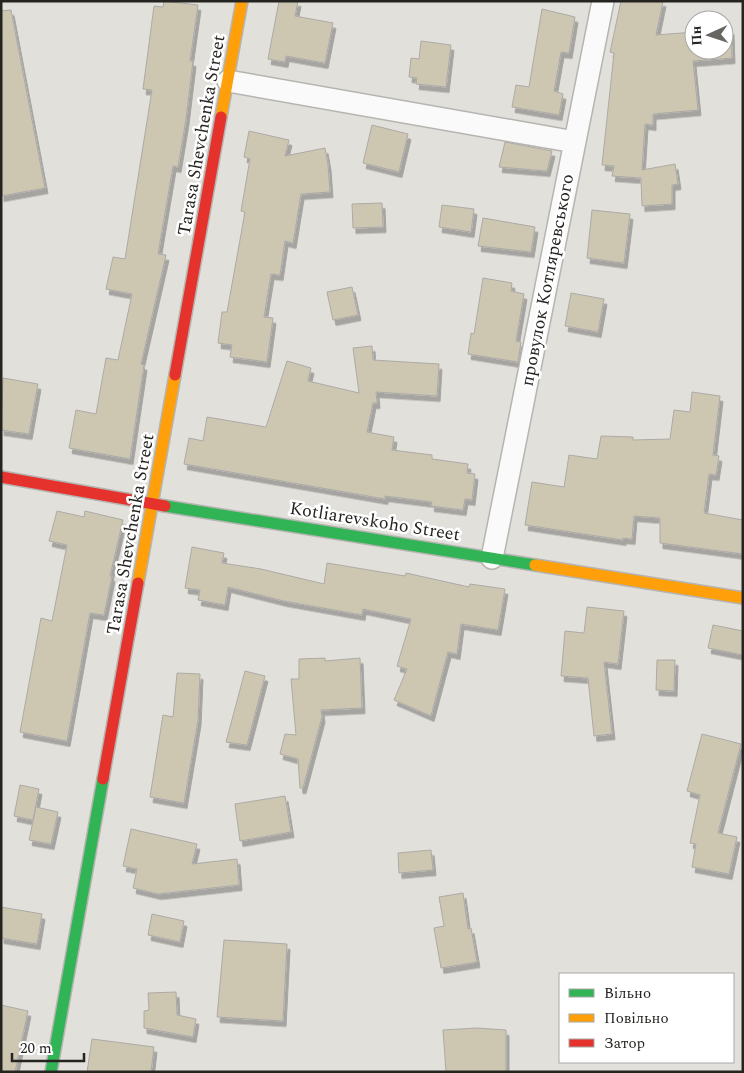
<svg xmlns="http://www.w3.org/2000/svg" width="744" height="1073" viewBox="0 0 744 1073" font-family="Spectral,serif">
<defs>
<filter id="shadow"><feDropShadow dx="3" dy="5.5" stdDeviation="0" flood-color="#0004"/></filter>
</defs>
<rect width="100%" height="100%" fill="#e2e0db"/>
<path fill="#cdc6b1" stroke="#acaaa7" filter="url(#shadow)" d="M164,1L198,5L190,61H193L186,119L178,167L173,166L158,254L166,255L141,364L144,365L130,459L69,448L76,410L96,414L106,358L118,360L132,294L106,289L113,257L125,259L152,90L143,89L154,6L163,7Z
M279,1H298L295,16L333,23L325,63L286,56L285,62L268,59Z
M621,1H663L656,35L694,32V50H724V30L731,29L732,58L693,61L698,110L653,114V125L645,124L642,170L675,164L678,184L672,185V204L642,206L641,178L612,176L614,166L602,165L614,53L610,52Z
M542,9L575,17L569,53L561,52L554,91L563,94L559,115L512,107L516,85L529,87Z
M11,10L45,188L1,196V11Z
M421,41L451,45L446,87L416,84L417,78L409,77L411,58L419,59Z
M372,125L408,134L399,172L363,163Z
M249,131L289,140L285,156L325,148L328,165L330,192L301,194L293,243L285,241L280,275L271,274L264,317L273,318L267,362L230,357L232,345L218,343L222,312H227L245,212L241,211L250,159L244,157Z
M505,142L552,151L547,171L499,167Z
M382,203L383,227L353,228L352,204Z
M442,205L474,209L471,232L439,227Z
M592,210L630,214L624,263L587,258Z
M483,218L535,227L531,252L478,246Z
M483,278L512,283L511,291L524,294L516,341L521,342L518,362L468,354L471,333L474,334Z
M352,287L358,315L333,320L327,292Z
M571,293L604,299L598,332L565,326Z
M372,346L373,360L439,364L437,396L376,392L377,403H373L367,432L394,437L392,450L432,455V459L468,464L467,473L475,474L472,500L465,499L463,510L431,506L432,502L385,496V499L184,464L189,438L203,441L207,417L266,427L287,361L311,368L308,381L359,393L353,348Z
M3,378L38,384L29,434L1,430Z
M692,392L720,396L713,455L719,456L716,475L709,474L704,513L743,520V554L660,543V518L634,516L632,539L623,538V540L525,525L532,482L564,487L569,455L597,459L601,436L633,437V440L670,439L674,410L690,412Z
M57,511L84,517L85,511L123,520L110,576H112L104,615L90,613L67,741L20,732L41,618L52,621L67,545L49,541Z
M192,547L224,553L222,563L261,569L324,584L327,563L405,576L406,573L469,587L470,584L505,589L498,630L461,624L457,654L448,652L431,716L394,700L407,669L397,666L411,619L363,609L362,615L284,601L228,587L225,605L198,600L200,590L185,588Z
M587,607L624,611L618,664L604,662L612,734L594,736L588,678L561,676L565,631L584,633Z
M713,625L743,631V655L708,648Z
M325,658V661L360,658L362,708L321,710L322,717L303,788H300L298,759L280,754L285,734L296,735L291,679H299V659Z
M657,660H675L674,691L656,690Z
M245,671L265,676L247,745L226,742Z
M177,673L200,674L198,720L184,803L150,797L163,715L173,717Z
M702,734L741,744L718,833L737,837L729,874L692,867L696,844L690,843L700,795L687,791Z
M20,785L39,789L33,820L14,816Z
M285,796L291,832L240,841L235,804Z
M36,807L58,812L51,844L29,840Z
M131,829L197,844L192,864L237,859L239,885L158,894L133,888L137,869L123,866Z
M431,850L433,870L399,873L398,853Z
M463,893L468,929L471,928L477,962L441,968L434,928L444,926L439,897Z
M1,907L42,914L37,944L1,938Z
M152,914L184,921L180,942L148,935Z
M224,940L287,944L283,1021L217,1017Z
M176,992L177,1015L196,1019L193,1037L144,1028V1011L149,1010L148,993Z
M1,1005L28,1011L15,1072H1Z
M477,1028L506,1030V1072H446L443,1030Z
M92,1039L154,1047L151,1072H87Z"/>
<g fill="none" stroke-linecap="round" stroke-linejoin="round">
<defs>
<path id="street" d="M228,81L575,142
M492,558L603,1"/>
<path id="fast" d="M165,506L535,565
M51,1072L103,779"/>
<path id="slow" d="M221,117L242,1
M535,565L743,598
M138,583L175,375"/>
<path id="jam" d="M175,375L221,117
M1,477L165,506
M103,779L138,583"/>
</defs>
<use href="#street" stroke="#b5b4b0" stroke-width="24"/>
<use href="#fast" stroke="#b5b4b0" stroke-width="14"/>
<use href="#slow" stroke="#b5b4b0" stroke-width="14"/>
<use href="#jam" stroke="#b5b4b0" stroke-width="14"/>
<use href="#street" stroke="#fbfafa" stroke-width="21"/>
<use href="#fast" stroke="#30b455" stroke-width="11"/>
<use href="#slow" stroke="#ff9f0a" stroke-width="11"/>
<use href="#jam" stroke="#e5322d" stroke-width="11"/>
</g>
<g text-anchor="middle" stroke-width="5" stroke-linejoin="round" paint-order="stroke">
<g font-size="18" fill="#252421" stroke="#fff">
<text transform="translate(201 135) rotate(-80)" y="6">Tarasa Shevchenka Street</text>
<text transform="translate(547 280) rotate(-79)" y="6">провулок Котляревського</text>
<text transform="translate(375 521) rotate(9)" y="6">Kotliarevskoho Street</text>
<text transform="translate(130 534) rotate(-80)" y="6">Tarasa Shevchenka Street</text>
</g>
</g>
<rect width="744" height="1073" fill="none" stroke="#252421" stroke-width="5"/>
<rect x="559" y="973" width="175" height="90" fill="#ffffff" stroke="#a8a7a6"/>
<rect x="569" y="989" width="25" height="8" fill="#30b455" stroke="#a8a7a6"/>
<text x="604" y="998" font-size="15" fill="#252421">Вільно</text>
<rect x="569" y="1014" width="25" height="8" fill="#ff9f0a" stroke="#a8a7a6"/>
<text x="604" y="1023" font-size="15" fill="#252421">Повільно</text>
<rect x="569" y="1039" width="25" height="8" fill="#e5322d" stroke="#a8a7a6"/>
<text x="604" y="1048" font-size="15" fill="#252421">Затор</text>
<g transform="translate(709 35) rotate(267)"><circle r="24" fill="#ffffff" stroke="#a8a7a6"/>
<path d="M0-4L9 19L0 12L-9 19Z" fill="#676662"/>
<text y="-8" font-size="14" font-weight="bold" text-anchor="middle" fill="#252421">Пн</text>
</g>
<path d="M12 1053v8h72v-8" fill="none" stroke="#252421" stroke-width="2.5"/>
<text x="20" y="1053" font-size="15" fill="#252421" stroke="#ffffff" stroke-width="4" paint-order="stroke">20 m</text>
</svg>
